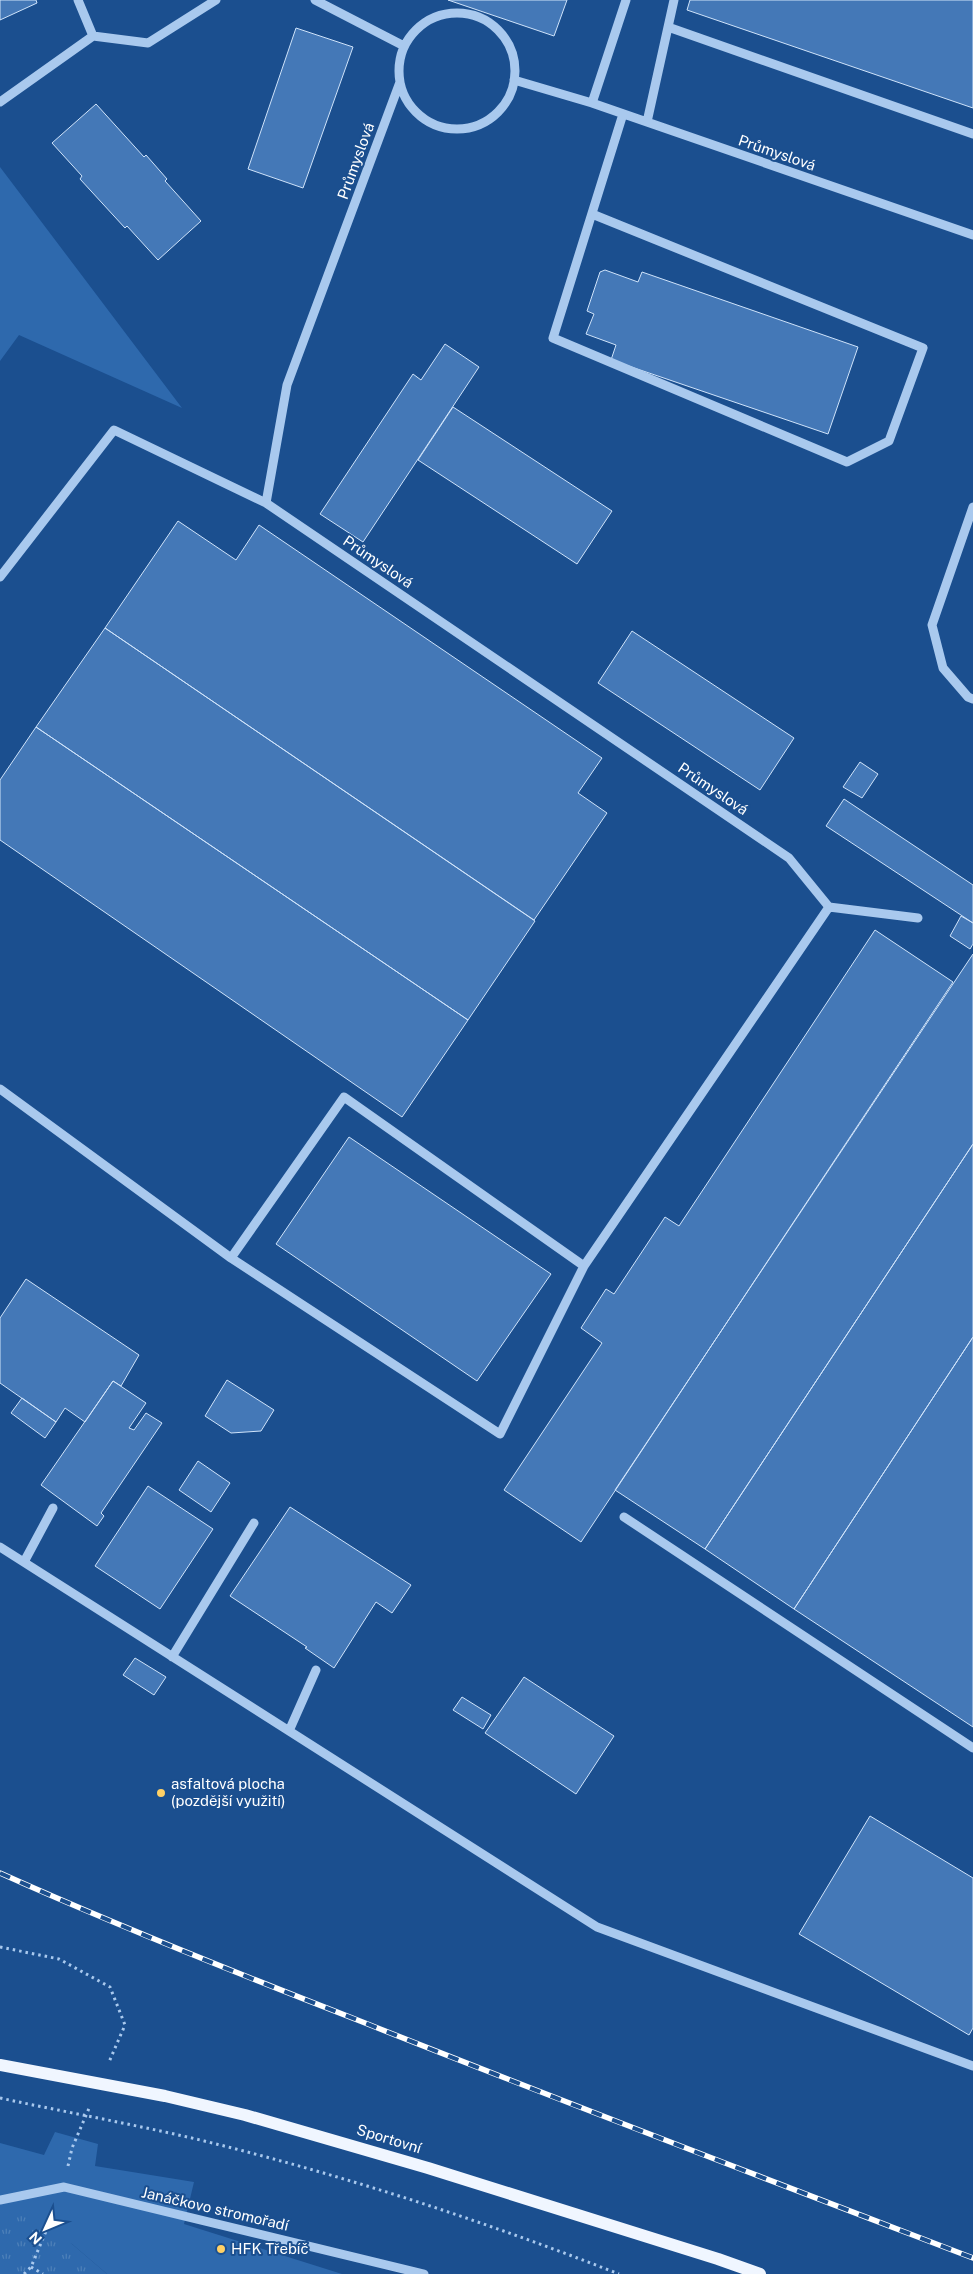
<svg xmlns="http://www.w3.org/2000/svg" width="973" height="2274" viewBox="0 0 973 2274" font-family="'Public Sans',sans-serif">
<defs>
<pattern id="park-tufts" width="24" height="20" patternUnits="userSpaceOnUse" patternTransform="scale(1.25)"><rect width="24" height="20" fill="#2e69ad"/><path d="M3 7l-1-3M5 7V3M7 7l1-3M15 17l-1-3M17 17v-4M19 17l1-3" fill="none" stroke="#4d80b9"/></pattern>
</defs>
<rect width="100%" height="100%" fill="#1b4f8f"/>
<path fill="#2e69ad" d="M0,167L182,408L19,335L0,361Z
M55,2132L98,2144L95,2166L194,2182L184,2224L342,2274H107L72,2244L0,2221V2143L44,2155Z"/>
<path fill="url(#park-tufts)" d="M18,2206L72,2244L107,2274H0V2221Z"/>
<path fill="#4478b7" stroke="#cfe3fa" d="M0,0H36L37,3L0,20Z
M448,0H567L554,36Z
M690,0H973V108L687,10Z
M296,28L353,47L303,188L248,169Z
M96,104L144,157L146,155L167,179L165,181L201,221L158,260L127,226L125,228L80,179L82,176L52,143Z
M605,270L638,282L642,272L858,347L828,434L611,360L616,345L586,334L594,314L587,311L600,272Z
M445,344L479,367L363,542L320,514L413,374L421,380Z
M453,407L612,511L577,564L418,460Z
M178,521L236,560L259,525L602,758L578,793L607,813L534,920L105,628Z
M105,628L535,921L468,1020L36,727Z
M632,631L794,738L760,790L598,683Z
M36,727L468,1020L402,1117L0,840V780Z
M860,762L878,774L862,798L843,787Z
M844,799L973,885V923L826,826Z
M961,916L973,923V944L970,949L950,936Z
M875,930L953,982L581,1542L504,1490L602,1343L581,1328L606,1289L614,1294L665,1217L679,1226Z
M973,954V1144L705,1549L615,1490Z
M349,1137L551,1274L477,1381L276,1244Z
M973,1144V1337L794,1609L705,1549Z
M26,1279L139,1355L121,1386L113,1381L85,1422L65,1408L56,1422L0,1383V1318Z
M973,1337V1727L794,1609Z
M227,1380L274,1410L261,1431L231,1433L205,1416Z
M113,1381L146,1403L129,1428L134,1430L146,1413L162,1423L101,1513L104,1516L97,1526L41,1485Z
M22,1398L56,1422L45,1438L11,1413Z
M198,1461L230,1483L211,1512L179,1490Z
M148,1486L213,1529L160,1609L95,1566Z
M290,1507L411,1585L392,1613L376,1602L334,1668L305,1648L307,1647L230,1596Z
M135,1658L166,1677L154,1695L123,1675Z
M524,1677L614,1736L576,1794L485,1733Z
M462,1697L491,1715L483,1729L453,1710Z
M870,1816L973,1878V2028L969,2035L799,1934Z"/>
<g fill="none" stroke-linecap="round" stroke-linejoin="round">
<path stroke="#a9c9ee" stroke-width="3" stroke-dasharray="2.5 4" stroke-linecap="butt" d="M0,1947L59,1959L110,1987L125,2025L109,2062
M0,2098C65,2112 132,2124 196,2139C340,2174 481,2220 619,2274
M68,2166L72,2148L90,2106
M31,2267L43,2274
M24,2274L31,2267L54,2212"/>
<path stroke="#a9c9ee" stroke-width="9" d="M78,0L93,36L148,43L216,0
M315,0L404,46
M399 71a58 58 0 1 1 116 0a58 58 0 1 1-116 0Z
M668,27L973,134
M514,80L592,103L973,235
M400,82L287,385L266,503L789,858L829,907
M0,102L93,36
M592,103L626,0
M647,122L674,0
M592,214L923,348L889,441L847,462L553,338L623,114
M973,507L932,625L943,668L968,697L973,699
M0,577L114,430L266,503
M0,1089L231,1258
M584,1266L344,1097L231,1258L500,1434L584,1266L829,907L918,918
M624,1517L973,1748
M0,1547L597,1927L973,2066
M24,1562L53,1508
M172,1657L254,1523
M289,1731L316,1670
M0,2200L64,2187L424,2274"/>
<path stroke="#f0f6ff" stroke-width="12" d="M0,2065L165,2096L245,2115L428,2168L718,2259L760,2274"/>
<defs>
<path id="rail" d="M0,1873C118,1926 239,1974 360,2021C564,2102 769,2180 973,2258"/>
</defs>
<use href="#rail" stroke="#fff" stroke-width="5.5"/>
<use href="#rail" stroke="#1b4f8f" stroke-width="4" stroke-dasharray="11" stroke-linecap="butt"/>
</g>
<g fill="#ffd166" stroke="#1b4f8f" stroke-width="2">
<circle cx="161" cy="1793" r="5"/>
<circle cx="221" cy="2249" r="5"/>
</g>
<g text-anchor="middle" stroke-width="4" stroke-linejoin="round" paint-order="stroke">
<g font-size="15" fill="#fff" stroke="#1b4f8f">
<text transform="translate(777 153) rotate(19)" y="5">Průmyslová</text>
<text transform="translate(356 161) rotate(-70)" y="5">Průmyslová</text>
<text transform="translate(378 562) rotate(34)" y="5">Průmyslová</text>
<text transform="translate(713 789) rotate(34)" y="5">Průmyslová</text>
<text transform="translate(389 2139) rotate(17)" y="5">Sportovní</text>
<text transform="translate(215 2209) rotate(13)" y="5">Janáčkovo stromořadí</text>
</g>
<g font-size="15" fill="#fff" stroke="#1b4f8f" text-anchor="start">
<text x="171" y="1789">asfaltová plocha<tspan x="171" dy="17">(pozdější využití)</tspan></text>
<text x="231" y="2254">HFK Třebíč</text>
</g>
</g>
<g transform="translate(45 2229) rotate(226)" stroke="#1b4f8f" stroke-width="4" paint-order="stroke">
<path d="M0-4L9 19L0 12L-9 19Z" fill="#ffffff"/>
<text y="-8" font-size="14" font-weight="bold" text-anchor="middle" fill="#ffffff">N</text>
</g>
</svg>
